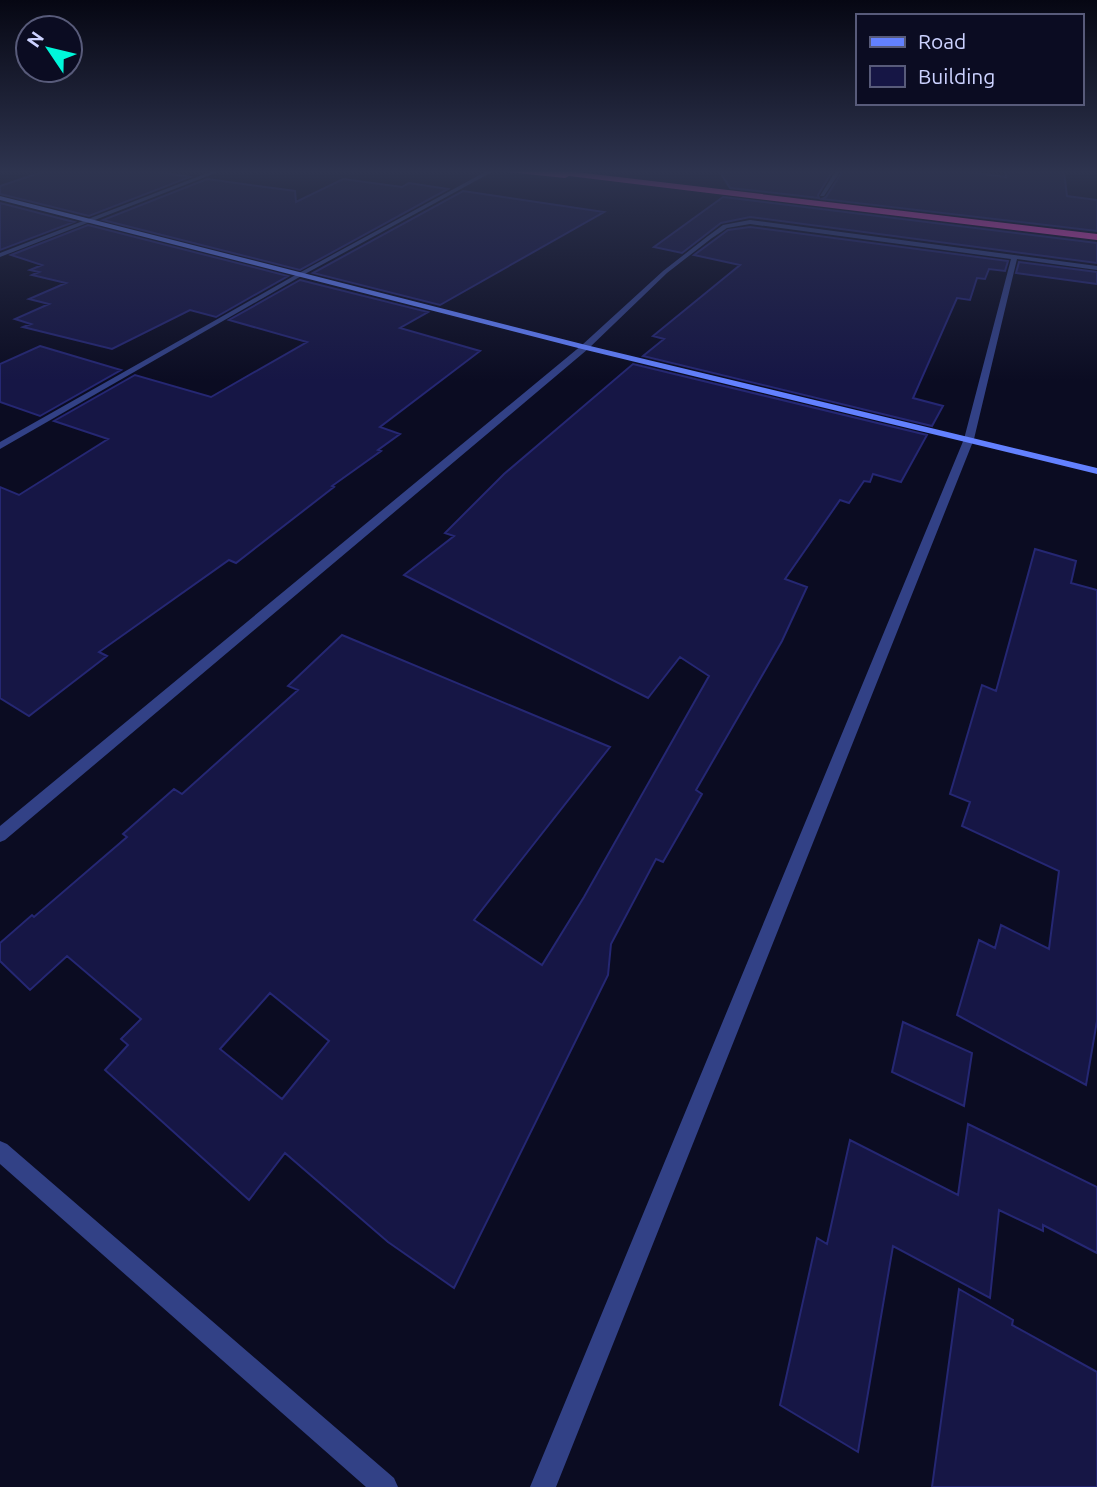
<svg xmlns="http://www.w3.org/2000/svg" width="1097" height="1487" viewBox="0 0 1097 1487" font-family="Ubuntu,sans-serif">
<rect width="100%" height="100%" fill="#0b0c22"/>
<path fill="#161645" stroke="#252773" stroke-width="2" fill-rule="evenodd" d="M42,172H159L190,177L89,216L0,194V186Z
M720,172H832L818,195L819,198L730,188Z
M842,172H968L1006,177V172H1064L1067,196L1097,200V231L822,199L826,197Z
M207,179L295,191L296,202L343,179L402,187L409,183L448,189L300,270L103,220Z
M463,191L604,212L440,305L313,273Z
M723,197L1097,243V263L750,217L721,223L682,253L654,247Z
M0,203L74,222L0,250Z
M88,225L288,276L216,317L190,310L112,349L23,327L31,324L15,319L49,304L29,299L66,283L32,275L39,272L30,270L42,265L11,255Z
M750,227L1008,261L1005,271L989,269L985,279L977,278L970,300L957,298L913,398L943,406L932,426L643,356L664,339L653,336L740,265L694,255L728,230Z
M1019,262L1097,272V284L1016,273Z
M300,280L428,312L400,328L480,351L380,427L400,434L378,450L381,451L332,486L334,487L236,563L229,560L99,652L107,656L29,716L0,698V487L19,495L108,439L54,421L135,375L211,397L307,342L229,320Z
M40,346L121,370L40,416L0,402V364Z
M633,364L927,435L901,482L873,474L870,482L864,481L849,503L840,500L785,579L807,587L782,641L696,790L702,794L663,862L656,859L611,944L608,975L454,1288L388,1242L285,1153L249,1200L105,1070L128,1045L121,1039L141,1019L67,956L30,990L0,961V943L32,915L34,917L127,837L123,834L174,789L182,794L298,690L288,686L342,635L610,747L474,920L542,965L584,897L709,676L680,657L648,698L404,575L454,536L445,533L504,474ZM270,993L329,1041L282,1099L220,1049Z
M1035,549L1076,561L1071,583L1097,590V1021L1086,1085L957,1015L979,940L995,948L1001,925L1049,949L1059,871L962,826L970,802L950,794L982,685L996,691Z
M903,1022L972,1053L964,1106L892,1072Z
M968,1124L1097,1187V1253L1043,1225V1231L999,1210L990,1298L893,1246L858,1452L780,1405L817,1238L827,1244L850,1140L958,1195Z
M959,1289L1013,1320L1012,1325L1097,1372V1487H932Z"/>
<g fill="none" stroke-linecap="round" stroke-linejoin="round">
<path fill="#324186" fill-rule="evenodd" d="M210,172H218L0,257V253Z
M485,172H492L303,275L0,449V442L299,273Z
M835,172H840L824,196H820Z
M750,220L1097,266V270L1017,259L974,439L556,1487H530L964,439L1011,259L750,224L727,228L712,238L667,273L588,349L5,840L0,842V826L582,345L663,271L708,236L723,225Z
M0,1141L7,1144L394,1478L398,1487H366L0,1164Z"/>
<path fill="#6381ff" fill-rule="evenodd" d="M0,196L586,345L1097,468V474L582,349L0,200Z"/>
<path fill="#ff47c7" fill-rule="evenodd" d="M507,172H576L1097,234V240L569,176L565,178Z"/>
</g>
<linearGradient id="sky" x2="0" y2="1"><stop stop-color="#060713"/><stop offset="0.45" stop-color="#2e344f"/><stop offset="1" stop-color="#2e344f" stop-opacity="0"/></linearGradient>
<rect width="1097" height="381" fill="url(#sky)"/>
<rect x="856" y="14" width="228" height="91" fill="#0b0c22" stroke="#585b7a" stroke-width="2"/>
<rect x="870" y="37" width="35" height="10" fill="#6381ff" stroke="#585b7a" stroke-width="2"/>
<text x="918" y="49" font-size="21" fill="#ccd2ff">Road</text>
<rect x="870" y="66" width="35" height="21" fill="#161645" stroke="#585b7a" stroke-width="2"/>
<text x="918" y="84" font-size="21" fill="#ccd2ff">Building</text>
<g transform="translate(49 49) rotate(305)"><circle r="33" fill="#0b0c22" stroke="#585b7a" stroke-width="2"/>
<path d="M0-5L12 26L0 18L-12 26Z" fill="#00f7da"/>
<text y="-10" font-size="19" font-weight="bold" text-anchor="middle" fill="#ccd2ff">N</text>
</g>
</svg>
